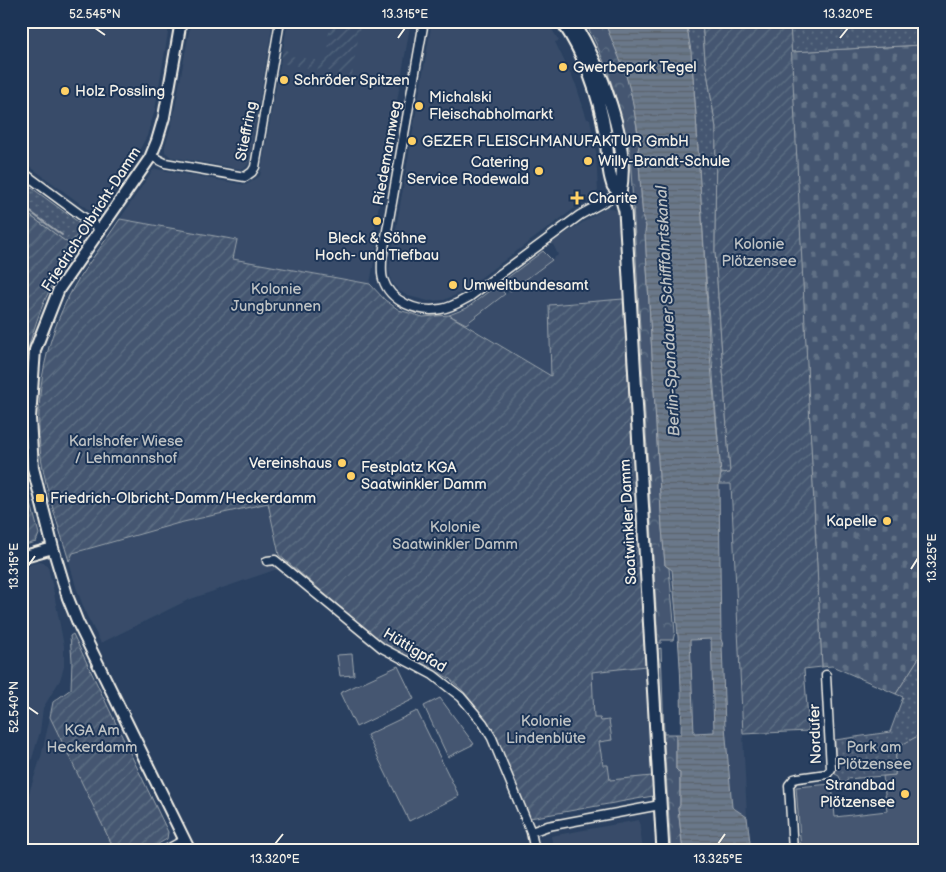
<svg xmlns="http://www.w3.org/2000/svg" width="946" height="872" viewBox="0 0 946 872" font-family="'Balsamiq Sans',sans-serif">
<defs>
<pattern id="industrial-furrows" width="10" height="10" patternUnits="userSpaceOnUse" patternTransform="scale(1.25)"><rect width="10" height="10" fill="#374c69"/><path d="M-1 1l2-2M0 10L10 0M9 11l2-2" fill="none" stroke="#55667e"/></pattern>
<pattern id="forest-crowns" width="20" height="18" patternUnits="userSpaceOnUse" patternTransform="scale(1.25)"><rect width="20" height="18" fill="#445771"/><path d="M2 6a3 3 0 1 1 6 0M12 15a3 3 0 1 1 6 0" fill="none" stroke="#607085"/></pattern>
<pattern id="cemetery-stones" width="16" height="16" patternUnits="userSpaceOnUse" patternTransform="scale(1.25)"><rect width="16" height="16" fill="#445771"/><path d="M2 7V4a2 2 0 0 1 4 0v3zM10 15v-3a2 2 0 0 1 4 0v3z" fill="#607085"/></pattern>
<pattern id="park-dots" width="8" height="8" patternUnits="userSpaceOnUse" patternTransform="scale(1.25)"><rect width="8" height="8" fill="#445771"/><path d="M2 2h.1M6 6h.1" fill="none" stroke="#607085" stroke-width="1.8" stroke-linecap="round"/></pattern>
<pattern id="garden-furrows" width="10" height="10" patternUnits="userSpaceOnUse" patternTransform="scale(1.25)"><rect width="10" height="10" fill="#445771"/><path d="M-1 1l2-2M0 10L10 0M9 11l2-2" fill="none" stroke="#607085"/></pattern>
<pattern id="water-rules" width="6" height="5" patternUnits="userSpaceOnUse" patternTransform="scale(1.25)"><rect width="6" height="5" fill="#6a788a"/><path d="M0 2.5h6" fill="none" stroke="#5b626b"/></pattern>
</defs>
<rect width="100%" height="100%" fill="#2a4060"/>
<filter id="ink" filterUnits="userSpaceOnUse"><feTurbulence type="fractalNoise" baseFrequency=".02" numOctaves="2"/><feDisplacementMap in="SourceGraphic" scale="10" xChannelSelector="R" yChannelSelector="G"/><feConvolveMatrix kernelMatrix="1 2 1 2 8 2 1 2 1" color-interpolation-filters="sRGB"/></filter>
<g filter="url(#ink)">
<path fill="#374c69" d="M21,21H170L155,110L147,136L125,176L101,212L93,213L21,160Z
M191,21H273L249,163L246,167L241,169L171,157L165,152V146L173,119Z
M288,21H411L375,227L378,239L370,284L233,259L236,240L120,219L152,171L156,169L246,185L260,176Z
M432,21L468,27L467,21H547L559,41L555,42L576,85L587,119H590L596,152L598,191L460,293L444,300L428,301L408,296L399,291L391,281L389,269Z
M607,207L618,211L623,299L549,305L551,376L466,324L558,255L552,242Z
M731,483L747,817L732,807L725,726L722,645L723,644L721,639L719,484Z
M268,503L280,568L188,600L101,643L86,614L76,587L69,561L72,554L179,523Z
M39,562L44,563L48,567L53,588L64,646V667L60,680L43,708L40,732L28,772L21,770V567Z
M711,638L714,732L694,733L690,640Z
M646,666L652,776L610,780L608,765H603L599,742L609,720L601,721L594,718L592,672Z
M50,717L115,851H21V817L41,757Z
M639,820L643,851H554L551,836Z"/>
<path fill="url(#industrial-furrows)" d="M314,21H361L352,75L280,63L283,50L291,51V56L326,62L330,37H328L331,24Z"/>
<path fill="#445771" stroke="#9ca4ac" d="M543,251L552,260L510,291L503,281Z
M497,285L505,294L466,324L449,315L467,308Z
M352,654L354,675L340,676L337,655Z
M398,666L414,699L356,727L340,693Z
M440,698L474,744L448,757L424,706Z
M417,711L459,796L409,821L367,735Z
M925,732V851H801L796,787L832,784L835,817L887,811L883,776L895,775L896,747Z"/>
<path fill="url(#forest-crowns)" stroke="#9ca4ac" d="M584,21H604C615,44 626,69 631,94C635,110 636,127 640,144L638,150L643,219L646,226L645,233L662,528L665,565L669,568L675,632L673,640H661V643H658L630,152C619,107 608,61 584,21Z
M661,648L664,734H676V769L680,772V806L678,808L683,851H671L658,649Z"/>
<path fill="url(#cemetery-stones)" stroke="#9ca4ac" d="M921,45L925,48V648L896,694L832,666L822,667L791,52Z"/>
<path fill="url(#park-dots)" stroke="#9ca4ac" d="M686,21H702L705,59L716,128L715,251L730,473L721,474C713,384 707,293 701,202C697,142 696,81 686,21Z
M790,21H925V48L921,45L791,52Z
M21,180L85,227L69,244L21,209Z
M925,648V732L896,748L895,775L847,779V782L842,783L839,776L835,774V740L890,732L903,697L896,694Z"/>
<path fill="url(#garden-furrows)" stroke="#9ca4ac" d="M702,21H790L822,667L804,669L809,731L743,734L731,484H719L721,474L730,473L715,251L716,128L705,59Z
M21,209L69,244L74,251C66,263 57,275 51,287C36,317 28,347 21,379Z
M120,219L237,240L233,259L370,284L385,300L399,310L423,317L449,315L551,376L549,305L623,299L646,666L592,672L594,718H600L601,721L609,720L612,740L599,742L603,765H608L610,780L652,776L653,796L530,818L496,738L477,708L464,692L450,679L420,662L385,645L279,555L268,503L179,523L73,553L69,561C59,527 46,492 41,457C33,395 46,332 79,278C92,258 107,239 120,219Z
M21,450L24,477L39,534L36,542L21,546Z
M73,634L168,832L167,839L146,851H115L50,717L53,702L71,689L72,660L70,636Z"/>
<path fill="url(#water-rules)" stroke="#a1a8b0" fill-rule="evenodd" d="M604,21H686L691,51L696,115L710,355L721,474L719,484L721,639L723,645H722L725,726L732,807L747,817L751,851H683L678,808L680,805V773L676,769V734H681C683,678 677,626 672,570L665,565L662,528L645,233L646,226L643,219L638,150L640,143L631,94L625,72ZM711,639L714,732L694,733L690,640Z"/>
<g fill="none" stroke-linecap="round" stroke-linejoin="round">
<path stroke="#a1a8b0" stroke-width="2" d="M21,205L62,235"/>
<defs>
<path id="minor" d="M424,21L382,259C382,266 381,273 383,279C390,302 418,313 441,309C451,308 460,302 469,297L580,215L620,193
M151,156L165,163L239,176L245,177L252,172L255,167L280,21
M21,171L101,230
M267,561L275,560L382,648L433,675L461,697L483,723L492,738L531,832L535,851
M531,832L548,826L660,805
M164,851L184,840
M793,851L789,785L794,779L798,778L827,774L831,769L826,675"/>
<path id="tertiary" d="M181,21L164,117L157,141L150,158L59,289L35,350L30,418L33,468L53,548L68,598L78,623L190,851
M21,557L53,548"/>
<path id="secondary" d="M562,21C584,54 599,94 605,133C608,148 607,164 611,179L613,186L620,193L625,211L663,851
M573,21C600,65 631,142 620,193"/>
</defs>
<use href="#minor" stroke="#f4f1e8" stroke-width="11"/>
<use href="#tertiary" stroke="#f4f1e8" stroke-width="14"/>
<use href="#secondary" stroke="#f4f1e8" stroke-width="15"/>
<use href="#minor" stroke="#1d3557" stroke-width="8"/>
<use href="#tertiary" stroke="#1d3557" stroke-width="10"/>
<use href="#secondary" stroke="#1d3557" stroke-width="11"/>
</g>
</g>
<path fill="none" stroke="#f4f1e8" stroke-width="2" d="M95,28L105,35M398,38L405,28M840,38L848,28M28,566L35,556M911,569L918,558M28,707L38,714M275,844L283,834M718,844L725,834"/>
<g fill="#ffd166" stroke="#1d3557" stroke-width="2">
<circle cx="563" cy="67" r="5"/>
<circle cx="284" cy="80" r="5"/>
<circle cx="65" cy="91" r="5"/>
<circle cx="419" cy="106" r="5"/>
<circle cx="412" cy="141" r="5"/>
<circle cx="588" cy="161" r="5"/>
<circle cx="539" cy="171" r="5"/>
<path d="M574.5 190.5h5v5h5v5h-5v5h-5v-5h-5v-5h5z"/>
<circle cx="377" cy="221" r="5"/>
<circle cx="453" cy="285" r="5"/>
<circle cx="342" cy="463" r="5"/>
<circle cx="351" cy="476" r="5"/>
<rect x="35" y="493" width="10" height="10" rx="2.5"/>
<circle cx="887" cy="521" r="5"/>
<circle cx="905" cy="794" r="5"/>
</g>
<g text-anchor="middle" stroke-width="4" stroke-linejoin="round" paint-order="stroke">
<g font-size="15" fill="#f4f1e8" stroke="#1d3557" text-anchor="start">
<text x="573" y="72">Gwerbepark Tegel</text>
<text x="294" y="85">Schröder Spitzen</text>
<text x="75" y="96">Holz Possling</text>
<text x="429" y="102">Michalski<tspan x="429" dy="17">Fleischabholmarkt</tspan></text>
<text x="422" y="146">GEZER FLEISCHMANUFAKTUR GmbH</text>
<text x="598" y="166">Willy-Brandt-Schule</text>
<text x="529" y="167" text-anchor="end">Catering<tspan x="529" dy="17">Service Rodewald</tspan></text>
<text x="588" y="203">Charite</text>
<text x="377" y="243" text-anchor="middle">Bleck &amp; Söhne<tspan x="377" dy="17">Hoch- und Tiefbau</tspan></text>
<text x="463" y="290">Umweltbundesamt</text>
<text x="332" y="468" text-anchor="end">Vereinshaus</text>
<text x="361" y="472">Festplatz KGA<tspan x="361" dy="17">Saatwinkler Damm</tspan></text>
<text x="50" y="503">Friedrich-Olbricht-Damm/Heckerdamm</text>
<text x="877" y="526" text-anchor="end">Kapelle</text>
<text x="895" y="790" text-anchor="end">Strandbad<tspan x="895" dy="17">Plötzensee</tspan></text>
</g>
<g font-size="15" fill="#f4f1e8" stroke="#1d3557">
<text transform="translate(246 131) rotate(-79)" y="5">Stieffring</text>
<text transform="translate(387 153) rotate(-80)" y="5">Riedemannweg</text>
<text transform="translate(91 219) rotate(-57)" y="5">Friedrich-Olbricht-Damm</text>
<text transform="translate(628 522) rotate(-93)" y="5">Saatwinkler Damm</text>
<text transform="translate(415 650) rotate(31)" y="5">Hüttigpfad</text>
<text transform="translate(815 734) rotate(-92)" y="5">Nordufer</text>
</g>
<g font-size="15" fill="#bfc3c4" stroke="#1d3557">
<text x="759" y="249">Kolonie<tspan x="759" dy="17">Plötzensee</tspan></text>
<text x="276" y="294">Kolonie<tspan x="276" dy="17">Jungbrunnen</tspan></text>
<text x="126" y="446">Karlshofer Wiese<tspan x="126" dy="17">/ Lehmannshof</tspan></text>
<text x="455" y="532">Kolonie<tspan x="455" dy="17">Saatwinkler Damm</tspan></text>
<text x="546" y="726">Kolonie<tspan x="546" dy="17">Lindenblüte</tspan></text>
<text x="92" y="735">KGA Am<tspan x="92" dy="17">Heckerdamm</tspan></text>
<text x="874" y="752">Park am<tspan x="874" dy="17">Plötzensee</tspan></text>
</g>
<g font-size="16" font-style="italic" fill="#bdc1c2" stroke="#1d3557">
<text transform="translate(667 311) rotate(-93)" y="6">Berlin-Spandauer Schifffahrtskanal</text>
</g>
</g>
<rect width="946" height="872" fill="none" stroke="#1d3557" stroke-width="55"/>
<rect x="28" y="28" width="890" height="816" fill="none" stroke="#f4f1e8" stroke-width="2"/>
<g font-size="12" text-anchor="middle" fill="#f4f1e8">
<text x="95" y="18">52.545°N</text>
<text x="405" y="18">13.315°E</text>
<text x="848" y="18">13.320°E</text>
<text transform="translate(932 558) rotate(-90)" y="4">13.325°E</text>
<text transform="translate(14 566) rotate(-90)" y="4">13.315°E</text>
<text transform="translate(14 707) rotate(-90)" y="4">52.540°N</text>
<text x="275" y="863">13.320°E</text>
<text x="718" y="863">13.325°E</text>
</g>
</svg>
